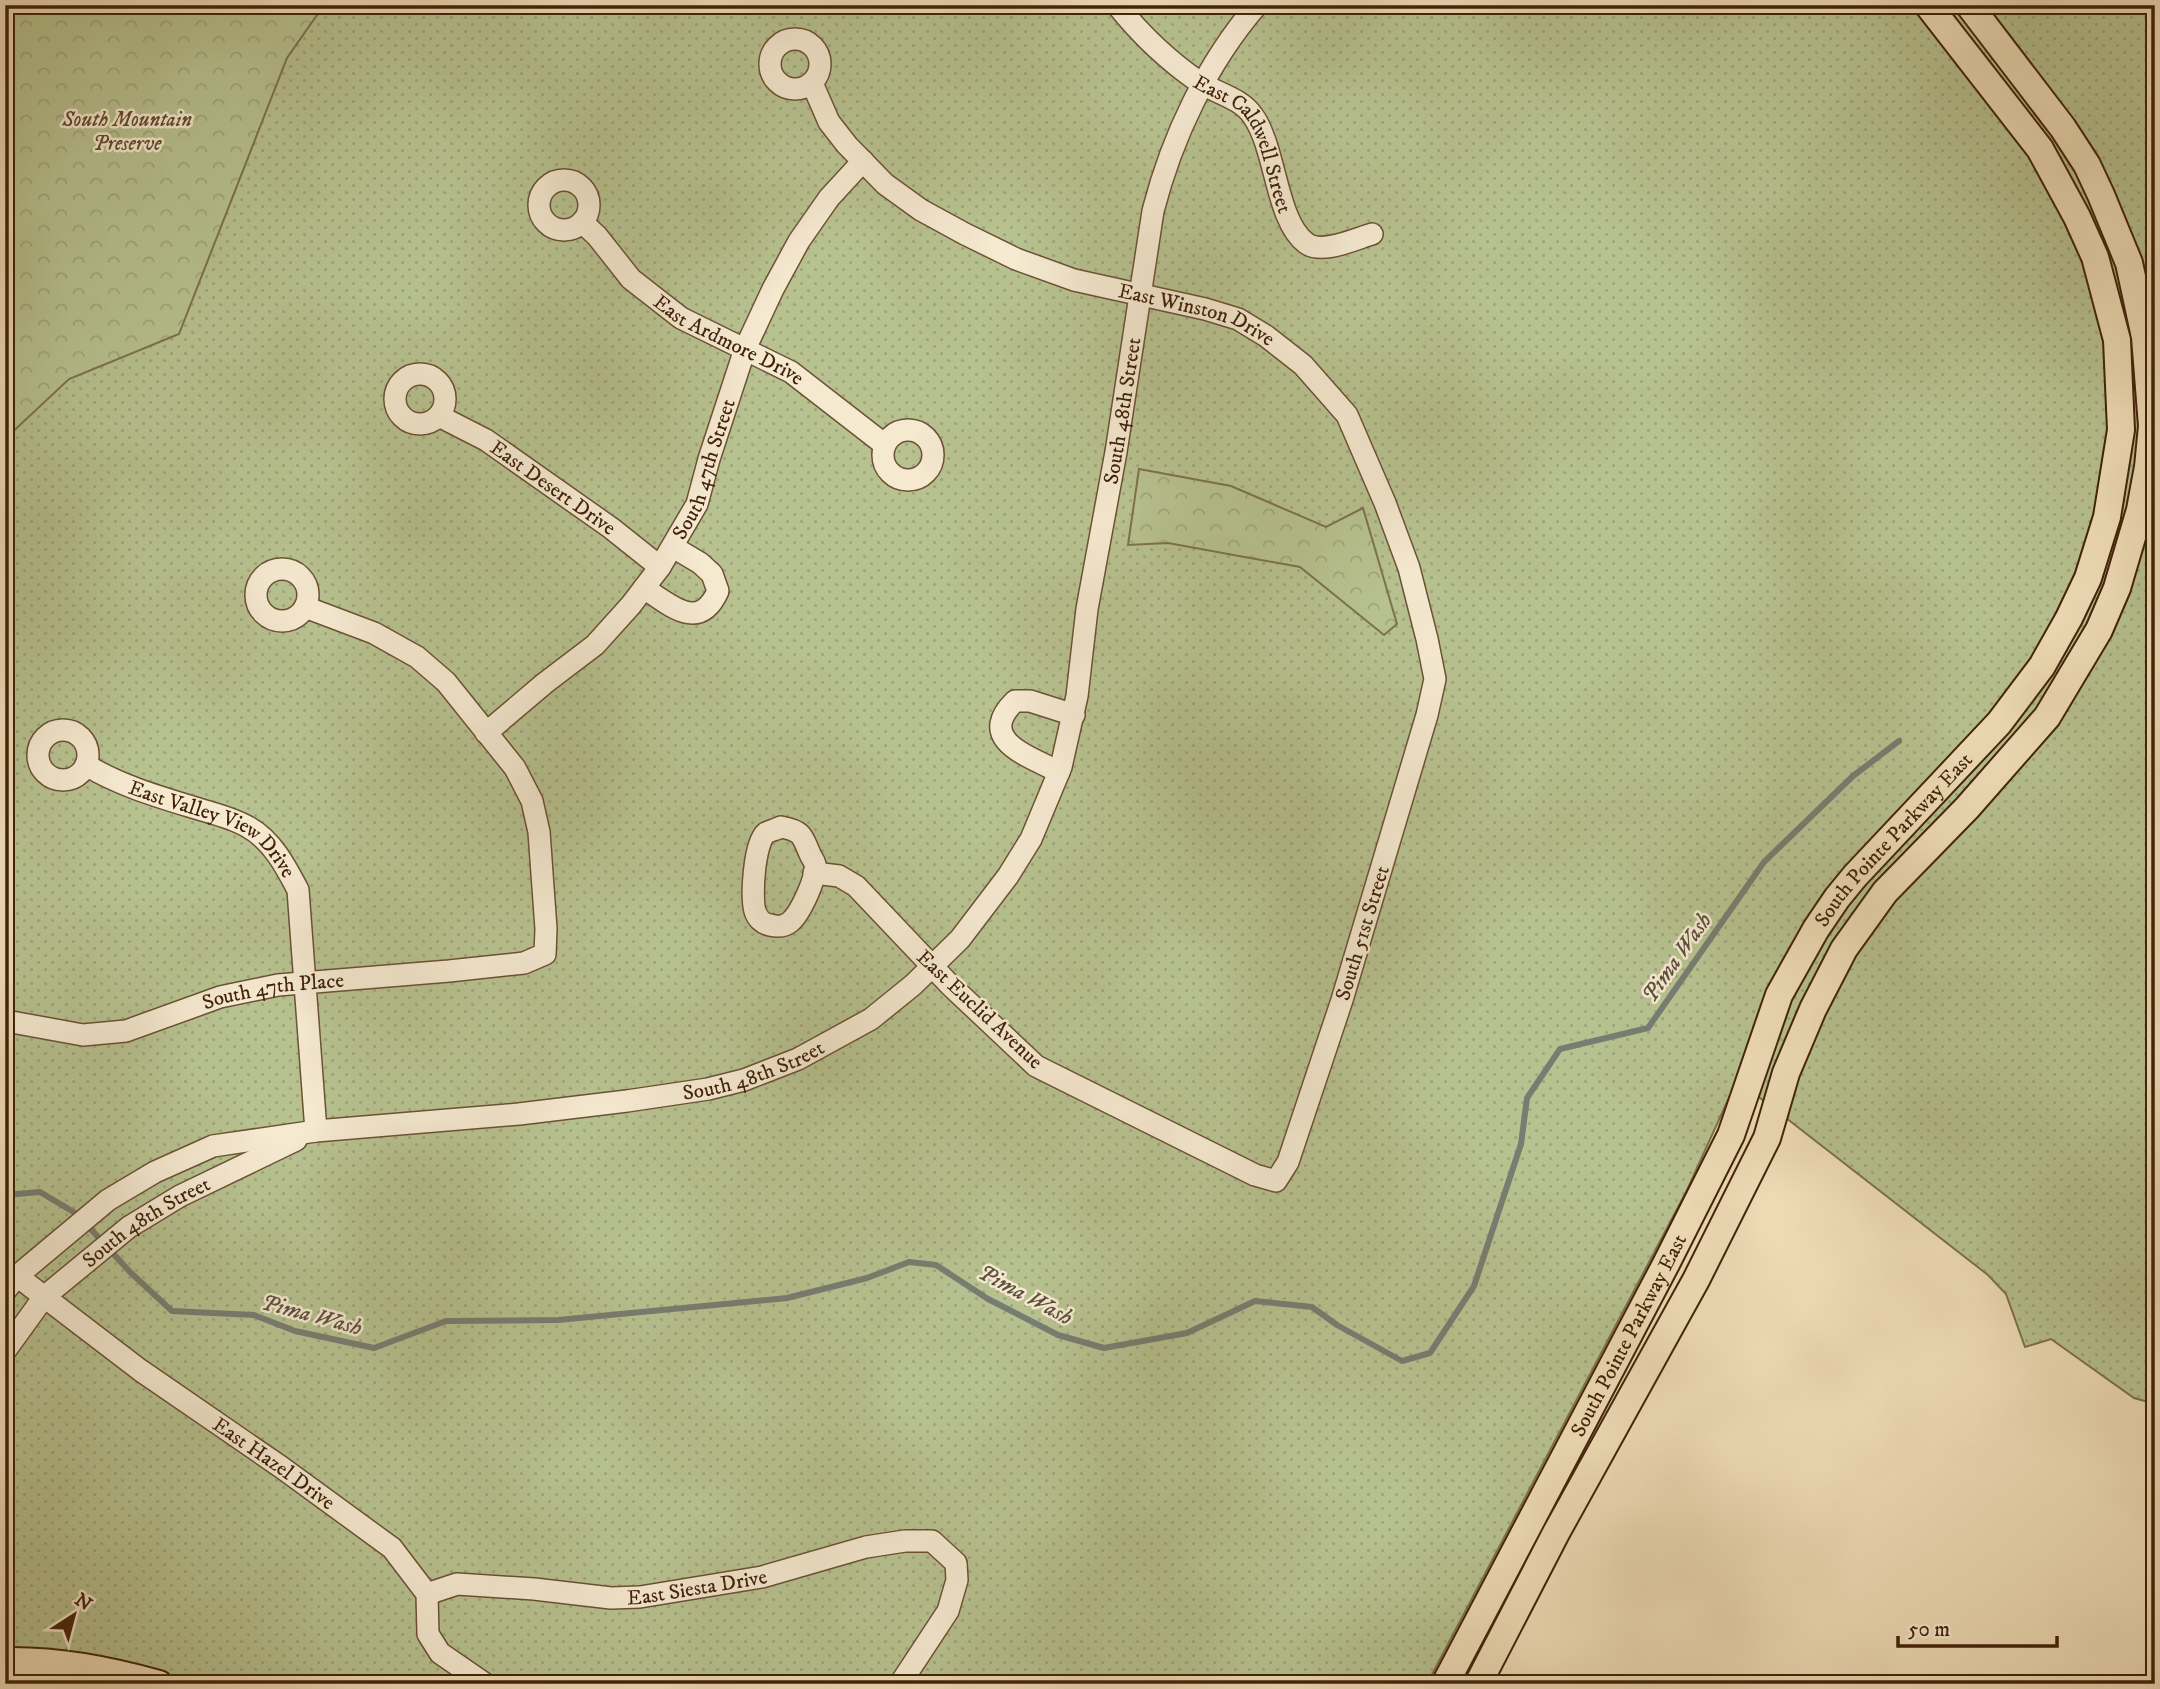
<svg xmlns="http://www.w3.org/2000/svg" width="2160" height="1689" viewBox="0 0 2160 1689" font-family="'IM FELL DW Pica',serif">
<defs>
<pattern id="grass-dots" width="8" height="8" patternUnits="userSpaceOnUse" patternTransform="scale(1.75)"><rect width="8" height="8" fill="#b7c290"/><path d="M2 2h.1M6 6h.1" fill="none" stroke="#9fa67b" stroke-width="1.8" stroke-linecap="round"/></pattern>
<pattern id="park-crowns" width="20" height="18" patternUnits="userSpaceOnUse" patternTransform="scale(1.75)"><rect width="20" height="18" fill="#b7c290"/><path d="M2 6a3 3 0 1 1 6 0M12 15a3 3 0 1 1 6 0" fill="none" stroke="#9fa67b"/></pattern>
</defs>
<rect width="100%" height="100%" fill="#efddb7"/>
<filter id="stains"><feTurbulence type="fractalNoise" baseFrequency=".00286" numOctaves="4"/><feColorMatrix values="0 0 0 0 .2 0 0 0 0 .09 0 0 0 0 .02 0 0 0 .5 -.17"/></filter>
<radialGradient id="worn" r=".72"><stop offset=".6" stop-color="#630" stop-opacity="0"/><stop offset="1" stop-color="#630" stop-opacity=".3"/></radialGradient>
<path fill="url(#grass-dots)" stroke="#7c724d" stroke-width="2" d="M5,5H2155V1404L2134,1398L2051,1339L2025,1347L2006,1294L1988,1275L1737,1080L1687,1190L1427,1684H5Z"/>
<path fill="url(#park-crowns)" stroke="#7c724d" stroke-width="2" d="M5,5H324L287,58L179,334L69,379L5,439Z
M1139,469L1231,486L1326,527L1363,508L1397,624L1384,635L1300,567L1168,543L1128,545Z"/>
<g fill="none" stroke-linecap="round" stroke-linejoin="round">
<path stroke="#787d72" stroke-width="6" d="M5,1195L40,1192L77,1214L131,1273L172,1311L254,1315L295,1331L374,1348L446,1321L558,1320L787,1298L867,1278L909,1262L936,1265L988,1299L1058,1335L1104,1348L1187,1333L1255,1301L1312,1307L1337,1325L1402,1361L1430,1353L1474,1286L1521,1144L1527,1098L1560,1049L1648,1028L1764,862L1853,776L1899,741"/>
<defs>
<g id="minor">
<path id="s1" d="M1117,5C1141,35 1167,60 1199,82C1216,93 1241,98 1253,116C1276,148 1276,221 1306,243C1321,255 1355,239 1372,234"/>
<circle cx="795" cy="64" r="25"/>
<path id="s2" d="M812,83L829,122L847,145L885,184L921,210L965,234L1016,259L1074,280L1205,309L1238,319L1266,336L1303,365L1347,415L1385,503L1409,568L1427,639L1435,679L1427,715L1342,1000L1288,1162L1276,1181L1255,1175L1036,1066L950,985L856,886L839,876L814,873"/>
<circle cx="564" cy="205" r="25"/>
<path id="s3" d="M582,222L597,236L631,279L681,318L791,372L885,445"/>
<circle cx="420" cy="399" r="25"/>
<path id="s4" d="M439,416L486,440L611,528L660,567"/>
<circle cx="908" cy="455" r="25"/>
<circle cx="282" cy="595" r="26"/>
<path d="M644,588C670,605 699,633 718,591L712,574L700,563L673,547"/>
<circle cx="63" cy="755" r="25"/>
<path id="s5" d="M486,733L545,683L595,645L631,605L660,567L697,504L709,459L745,349L773,289L799,241L829,198L863,161"/>
<path id="s6" d="M86,765C119,785 156,796 192,807C211,813 231,817 248,827C272,840 286,867 298,890L316,1131"/>
<path d="M1059,772C1029,756 975,740 1015,701H1030L1074,715"/>
<path d="M781,827C803,831 802,836 810,854C811,857 814,860 815,864C818,876 800,914 790,922C784,927 778,927 770,925C763,924 757,918 755,911C751,897 754,843 766,833C770,831 777,829 781,827Z"/>
<path id="s7" d="M6,1021L83,1035L126,1031L220,997L278,985L449,971L524,963L545,954L546,929L539,832L532,801L515,768L446,682L417,657L374,633L305,607"/>
<path id="s8" d="M17,1276L140,1370L281,1467L392,1548L427,1594L428,1634L440,1653L485,1684"/>
<path id="s9" d="M5,1291L17,1276L108,1200L155,1172L213,1146L316,1131L519,1114L627,1101L708,1089L744,1080L798,1059L871,1019L913,985L960,939L1008,876L1031,839L1061,767L1077,696L1087,609L1116,452L1153,211C1172,137 1207,63 1257,5"/>
<path id="s10" d="M5,1351L44,1297L129,1227L180,1196L296,1140"/>
<path id="s11" d="M427,1594L457,1584L534,1589L611,1598L640,1597L762,1577L866,1547L905,1541H932L956,1563L957,1580L948,1611L900,1684"/>
</g>
<g id="major">
<path d="M5,1661C58,1660 108,1670 159,1684"/>
<path id="s12" d="M1445,1684L1666,1264L1731,1135L1779,995L1816,929L1837,898L1855,876L1999,723L2042,666L2069,618L2088,578L2107,517L2121,430L2117,340L2095,257L2077,217L2040,149L1928,5"/>
<path d="M1478,1684L1556,1533L1696,1280L1767,1138L1786,1073L1813,1009L1844,949L1885,892L1967,808L2047,717L2099,630L2117,588L2140,510L2148,467L2152,426L2145,337L2129,263L2101,195L2087,165L2063,128L1969,5"/>
</g>
</defs>
<use href="#minor" stroke="#6c5135" stroke-width="24"/>
<use href="#major" stroke="#41220a" stroke-width="30"/>
<use href="#minor" stroke="#f5e9d0" stroke-width="21"/>
<use href="#major" stroke="#efddb7" stroke-width="26"/>
</g>
<g text-anchor="middle" stroke-width="5" stroke-linejoin="round" paint-order="stroke">
<g font-size="21" font-style="italic" fill="#5e4a2c" stroke="#f5e9d0">
<text x="127" y="126">South Mountain<tspan x="127" dy="24">Preserve</tspan></text>
</g>
<g font-size="21" fill="#41220a" stroke="#f5e9d0">
<text dy="7" stroke="none"><textPath href="#s1" startOffset="194">East Caldwell Street</textPath></text>
<text dy="7" stroke="none"><textPath href="#s2" startOffset="467">East Winston Drive</textPath></text>
<text dy="7" stroke="none"><textPath href="#s3" startOffset="191">East Ardmore Drive</textPath></text>
<text dy="7" stroke="none"><textPath href="#s9" startOffset="1615">South 48th Street</textPath></text>
<text dy="7" stroke="none"><textPath href="#s5" startOffset="350">South 47th Street</textPath></text>
<text dy="7" stroke="none"><textPath href="#s4" startOffset="135">East Desert Drive</textPath></text>
<text dy="7" stroke="none"><textPath href="#s6" startOffset="144">East Valley View Drive</textPath></text>
<text dy="7" stroke="none"><textPath href="#s12" startOffset="961">South Pointe Parkway East</textPath></text>
<text transform="translate(1362 933) rotate(-73)" y="7">South 51st Street</text>
<text dy="7" stroke="none"><textPath href="#s7" startOffset="275">South 47th Place</textPath></text>
<text transform="translate(980 1009) rotate(43)" y="7">East Euclid Avenue</text>
<text dy="7" stroke="none"><textPath href="#s9" startOffset="803">South 48th Street</textPath></text>
<text dy="7" stroke="none"><textPath href="#s10" startOffset="194">South 48th Street</textPath></text>
<text dy="7" stroke="none"><textPath href="#s12" startOffset="394">South Pointe Parkway East</textPath></text>
<text dy="7" stroke="none"><textPath href="#s8" startOffset="318">East Hazel Drive</textPath></text>
<text dy="7" stroke="none"><textPath href="#s11" startOffset="273">East Siesta Drive</textPath></text>
</g>
<g font-size="23" font-style="italic" fill="#5d503e" stroke="#f5e9d0">
<text transform="translate(1676 957) rotate(-55)" y="8">Pima Wash</text>
<text transform="translate(1026 1294) rotate(28)" y="8">Pima Wash</text>
<text transform="translate(312 1314) rotate(15)" y="8">Pima Wash</text>
</g>
</g>
<rect width="2160" height="1689" fill="none" stroke="#efddb7" stroke-width="28"/>
<rect x="7" y="7" width="2146" height="1675" fill="none" stroke="#41220a" stroke-width="3.5"/>
<rect x="14" y="14" width="2132" height="1661" fill="none" stroke="#41220a" stroke-width="2"/>
<g transform="translate(74 1615) rotate(36)" stroke="#f5e9d0" stroke-width="5" paint-order="stroke">
<path d="M0-5L12 26L0 18L-12 26Z" fill="#41220a"/>
<text y="-10" font-size="19" font-weight="bold" text-anchor="middle" fill="#41220a">N</text>
</g>
<path d="M1898 1636v10h159v-10" fill="none" stroke="#41220a" stroke-width="3.5"/>
<text x="1908" y="1636" font-size="21" fill="#41220a" stroke="#f5e9d0" stroke-width="5" paint-order="stroke">50 m</text>
<rect width="100%" height="100%" filter="url(#stains)"/>
<rect width="100%" height="100%" fill="url(#worn)"/>
</svg>
